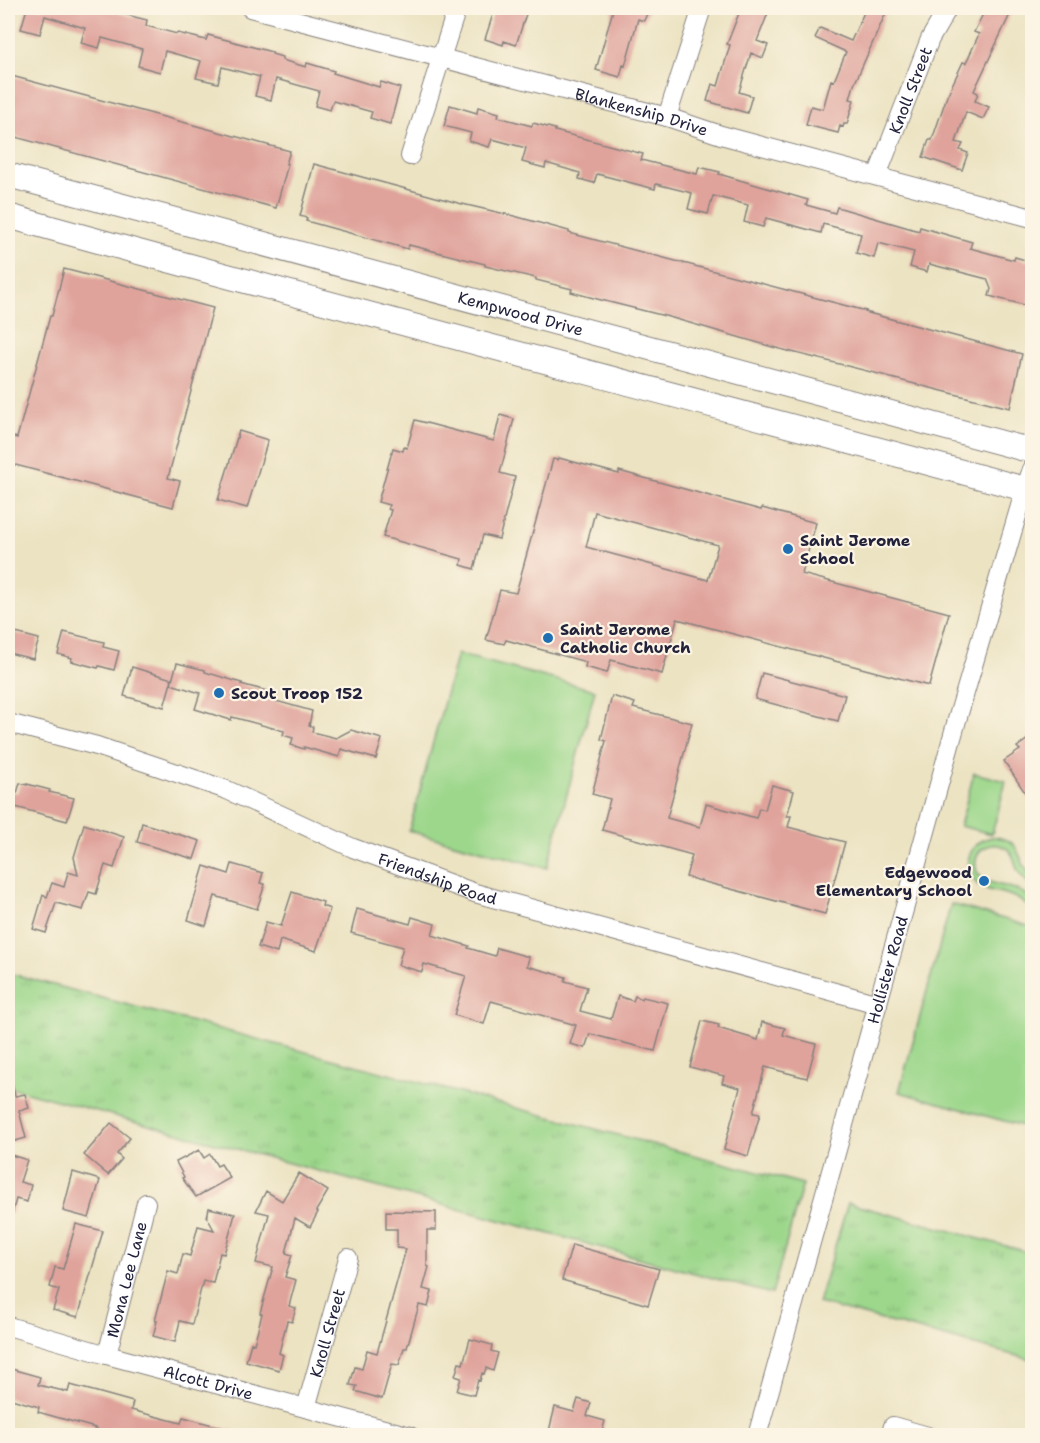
<svg xmlns="http://www.w3.org/2000/svg" width="1040" height="1443" viewBox="0 0 1040 1443" font-family="'Shantell Sans',sans-serif">
<defs>
<pattern id="grass-tufts" width="24" height="20" patternUnits="userSpaceOnUse" patternTransform="scale(1.5)"><rect width="24" height="20" fill="#9cd78b"/><path d="M3 7l-1-3M5 7V3M7 7l1-3M15 17l-1-3M17 17v-4M19 17l1-3" fill="none" stroke="#86b879"/></pattern>
</defs>
<rect width="100%" height="100%" fill="#fcf5e5"/>
<filter id="ink" filterUnits="userSpaceOnUse"><feTurbulence type="fractalNoise" baseFrequency=".0167" numOctaves="2"/><feDisplacementMap in="SourceGraphic" scale="12" xChannelSelector="R" yChannelSelector="G"/><feConvolveMatrix kernelMatrix="1 2 1 2 8 2 1 2 1" color-interpolation-filters="sRGB"/></filter>
<filter id="wash" filterUnits="userSpaceOnUse"><feTurbulence type="fractalNoise" baseFrequency=".008" numOctaves="4" result="noise"/><feDisplacementMap in="SourceGraphic" scale="24" xChannelSelector="R" yChannelSelector="G"/><feGaussianBlur stdDeviation="1.35" result="paint"/><feColorMatrix in="noise" values="0 0 0 0 0 0 0 0 0 0 0 0 0 0 0 0 0 1.4 0 .05"/><feComposite in="paint" operator="in"/></filter>
<g filter="url(#wash)">
<rect width="100%" height="100%" fill="#ece3c2"/>
<path fill="url(#grass-tufts)" stroke="#5f7c63" stroke-width="1.5" d="M8,973L803,1184L772,1294L8,1087Z
M848,1203L1032,1253V1360L818,1303Z"/>
<path fill="#9cd78b" stroke="#5f7c63" stroke-width="1.5" d="M457,654L595,690L547,868L409,831Z
M974,773L1006,781L992,834L960,826Z
M992,837C1025,838 1014,860 1032,876V886C1026,881 1020,876 1017,869C1015,864 1015,859 1012,855C1008,846 997,843 988,846C982,848 977,853 976,860C972,883 997,883 1012,888C1020,890 1027,895 1032,900V911C1026,904 1018,898 1009,895C992,889 977,893 970,872C968,866 967,860 970,854C974,845 982,839 992,837Z
M951,904L1032,927V1105L1026,1127L899,1092Z"/>
<g id="blocks">
<path fill="#dfa39b" fill-rule="evenodd" d="M27,8H99L147,20L146,26L177,34L178,33L206,40L208,35L272,52V54L282,57V60L306,67L307,63L334,71L333,73L379,87L381,82L400,88L390,124L370,118L372,112L333,101L330,110L315,106L319,91L276,79L271,100L255,96L260,77L222,67L218,83L196,78L201,61L165,51L160,72L138,66L142,49L102,38L99,48L81,43L85,28L45,16L40,34L21,29Z
M495,8H528L516,45L504,41L503,45L485,39Z
M611,8H649L644,21L638,19L625,66L623,65L620,77L596,70L613,10L610,9Z
M741,8H770L757,41L768,45L763,58L751,53L739,92L752,96L747,113L707,101L712,84L718,86L730,45L727,44Z
M866,8H888L854,85L850,99L854,100L847,124H844L843,127L840,126L838,133L806,125L811,106L823,109L831,80L834,81L846,52L815,38L820,28L851,41Z
M986,8H1013L974,91L978,93L975,101L989,107L983,119L966,112L956,142L963,144L960,150L968,153L962,170L923,157L929,140H932L947,96L963,62L966,63L979,34L974,32Z
M8,75L290,151L286,164H288L276,208L8,135Z
M450,105L477,113L478,107L499,113L498,117L532,126L533,123L555,129V131L643,154L641,160L697,174L699,167L720,172L719,174L808,200L806,205L835,213L837,207L919,231L920,227L972,242L970,248L1014,260L1015,257L1032,262V289L1028,306L989,296L991,289L987,279L929,264L927,272L910,267L914,252L878,243L874,258L856,253L861,234L823,224L821,233L766,218L763,227L744,222L748,205L713,196L708,214L688,209L692,193L656,184L655,189L597,174L594,183L579,179L580,173L546,163L545,168L522,162L526,148L492,139L489,147L469,141L471,133L444,126Z
M314,164L458,203L514,216L569,231V233L866,311L865,312L1022,354L1010,408L887,377V376L776,348L669,317L601,300L571,292L572,289L536,280V278L485,266V264L409,245L408,249L306,221L307,218L300,216Z
M64,269L213,308L168,478L180,481L173,507L8,463V435L17,438L50,316H52Z
M500,415L514,419L500,473L515,477L499,539L483,535L474,569L461,565L462,559L383,537L391,510L388,509L389,505L378,502L393,448L403,451L404,447L407,448L415,420L494,441Z
M239,431L268,440L247,508L218,500Z
M559,458L619,474V471L761,510L762,508L816,523L802,574L949,613L929,686L677,619L662,674L611,660L607,673L585,667L586,662L506,640L504,644L486,640L500,590L516,593L553,459L558,460ZM595,512L718,545L708,580L586,547Z
M8,631L39,639L33,659L9,653L11,647L8,646Z
M64,632L104,642L103,647L119,651L114,670L99,666L98,668L71,661L72,658L58,654Z
M177,663L205,670V672L242,683L241,684L278,694L276,701L312,711L309,726L313,727L312,732L336,738L351,730L382,739L376,759L341,749L339,757L304,747V749L291,745L293,738L283,735L284,731L232,717L231,720L195,709L200,693L171,684Z
M132,667L172,679L164,707L124,696Z
M762,673L845,695L838,721L755,699Z
M612,696L635,703L633,708L692,723L667,818L700,827L706,804L756,818L759,808L765,810L772,785L794,791L787,816H791L788,827L845,842L825,914L686,877L692,855L602,830L610,799L592,794L606,741L601,739Z
M1032,736V803L1004,761L1020,750L1017,747Z
M20,783L27,785V784L50,790L49,792L74,798L67,821L8,805V790L17,793Z
M142,823L200,841L194,859L137,842Z
M84,824L124,837L114,868L105,865L96,894L89,892L83,910L56,903L46,933L33,929L43,895L47,897L52,883L64,887L68,872L78,875L74,857Z
M232,864L263,873L260,883L265,884L257,909L215,896L206,926L188,920L204,866L229,874Z
M292,892L323,902L322,906L330,909L316,951L280,940L277,953L258,947L266,922L281,926Z
M357,909L410,924L412,917L435,924L432,935L469,946L468,948L495,956L497,948L529,957L527,966L566,977L565,981L587,987L580,1011L611,1019L618,996L633,1001L635,996L642,999L643,997L668,1003L655,1051L590,1034L585,1048L570,1044L576,1025L491,1001L484,1024L454,1015L466,976L424,964L422,972L398,965L403,947L351,933Z
M702,1021L719,1025L718,1028L758,1040L762,1022L785,1028L783,1035L816,1044L807,1078L765,1067L753,1113L760,1114L748,1156L724,1149L740,1088L722,1083L724,1076L690,1067Z
M12,1084L15,1096L25,1094L29,1108L19,1111L26,1138L8,1143V1085Z
M111,1123L130,1138L117,1154L122,1159L108,1175L84,1155Z
M199,1150L204,1158L210,1154L217,1166L221,1164L230,1178L196,1197L182,1178L184,1177L176,1162Z
M8,1154L27,1160L20,1182L31,1185L27,1202L16,1199L12,1214H8Z
M73,1172L100,1180L89,1218L63,1211Z
M299,1173L328,1191L316,1211L318,1212L310,1227L295,1218L286,1253L292,1255L285,1277L296,1280L289,1306L296,1308L292,1322L287,1321L279,1353L283,1355L279,1370L246,1361L251,1343L254,1344L262,1314L260,1313L273,1267L256,1263L269,1214L256,1211L266,1191L282,1201Z
M209,1208L235,1214L224,1254L220,1253L213,1283L203,1281L192,1324L180,1321L175,1342L153,1336L157,1321H155L168,1271L178,1274L183,1254L190,1256L198,1226L214,1230L207,1217Z
M386,1211L436,1212V1230H427V1266L429,1267L423,1289L432,1291L428,1307L419,1305L407,1348H404L399,1365L392,1364L382,1399L355,1391L357,1386L350,1385L355,1367L362,1369L367,1350L377,1353L406,1249L397,1248V1229H386Z
M76,1224L103,1231L78,1317L53,1310L59,1290L50,1287L55,1267L63,1269Z
M572,1245L659,1269L648,1305L562,1280Z
M470,1339L492,1345L491,1351L498,1353L493,1371L486,1368L484,1374L482,1373L480,1381L478,1380L474,1395L457,1391L461,1378L455,1376L459,1363L463,1364Z
M8,1368L40,1377L38,1385L68,1392L70,1385L97,1392L133,1402L131,1410L181,1423L183,1417L235,1431L234,1436H107V1433L94,1429L95,1428L38,1412L39,1407L8,1398Z
M578,1399L591,1403L587,1416L605,1421L601,1436H582L570,1432L569,1436H566L549,1431L555,1407L574,1412Z"/>
</g>
</g>
<g filter="url(#ink)">
<use href="#blocks" fill-opacity="0" stroke="#87827e" stroke-width="1.5"/>
<g fill="none" stroke-linecap="round" stroke-linejoin="round">
<defs>
<g id="minor">
<path id="s1" d="M250,8L667,117L721,135L1032,218"/>
<path d="M667,117L702,8"/>
<path d="M410,156L457,8"/>
<path id="s2" d="M877,176L930,39L948,8"/>
<path id="s3" d="M8,723L97,746L227,790L353,848L475,893L878,1004"/>
<path id="s4" d="M8,1326L107,1355L410,1436"/>
<path id="s5" d="M107,1355L146,1203"/>
<path id="s6" d="M306,1408L348,1258"/>
<path id="s7" d="M757,1436L957,720L1025,489L1032,469"/>
<path d="M890,1436L893,1426L928,1436"/>
</g>
<g id="major">
<path id="s8" d="M8,175L1032,451"/>
<path d="M8,216C348,311 691,398 1032,491"/>
</g>
</defs>
<use href="#minor" stroke="#87827e" stroke-width="20"/>
<use href="#major" stroke="#87827e" stroke-width="26"/>
<use href="#minor" stroke="#fff" stroke-width="18"/>
<use href="#major" stroke="#fff" stroke-width="24"/>
</g>
</g>
<g fill="#1f6fb2" stroke="#fcf5e5" stroke-width="2">
<circle cx="788" cy="549" r="6"/>
<circle cx="548" cy="638" r="6"/>
<circle cx="219" cy="693" r="6"/>
<circle cx="984" cy="881" r="6"/>
</g>
<g text-anchor="middle" stroke-width="4.5" stroke-linejoin="round" paint-order="stroke">
<g font-size="16" fill="#22223b" stroke="#fcf5e5">
<text dy="6" stroke="none"><textPath href="#s2" startOffset="92">Knoll Street</textPath></text>
<text dy="6" stroke="none"><textPath href="#s1" startOffset="405">Blankenship Drive</textPath></text>
<text dy="6" stroke="none"><textPath href="#s8" startOffset="531">Kempwood Drive</textPath></text>
<text dy="6" stroke="none"><textPath href="#s3" startOffset="458">Friendship Road</textPath></text>
<text dy="6" stroke="none"><textPath href="#s7" startOffset="484">Hollister Road</textPath></text>
<text dy="6" stroke="none"><textPath href="#s5" startOffset="78">Mona Lee Lane</textPath></text>
<text dy="6" stroke="none"><textPath href="#s6" startOffset="78">Knoll Street</textPath></text>
<text dy="6" stroke="none"><textPath href="#s4" startOffset="208">Alcott Drive</textPath></text>
</g>
<g font-size="16" font-weight="bold" fill="#22223b" stroke="#fcf5e5" text-anchor="start">
<text x="800" y="546">Saint Jerome<tspan x="800" dy="18">School</tspan></text>
<text x="560" y="635">Saint Jerome<tspan x="560" dy="18">Catholic Church</tspan></text>
<text x="231" y="699">Scout Troop 152</text>
<text x="972" y="878" text-anchor="end">Edgewood<tspan x="972" dy="18">Elementary School</tspan></text>
</g>
</g>
<rect width="1040" height="1443" fill="none" stroke="#fcf5e5" stroke-width="30"/>
</svg>
